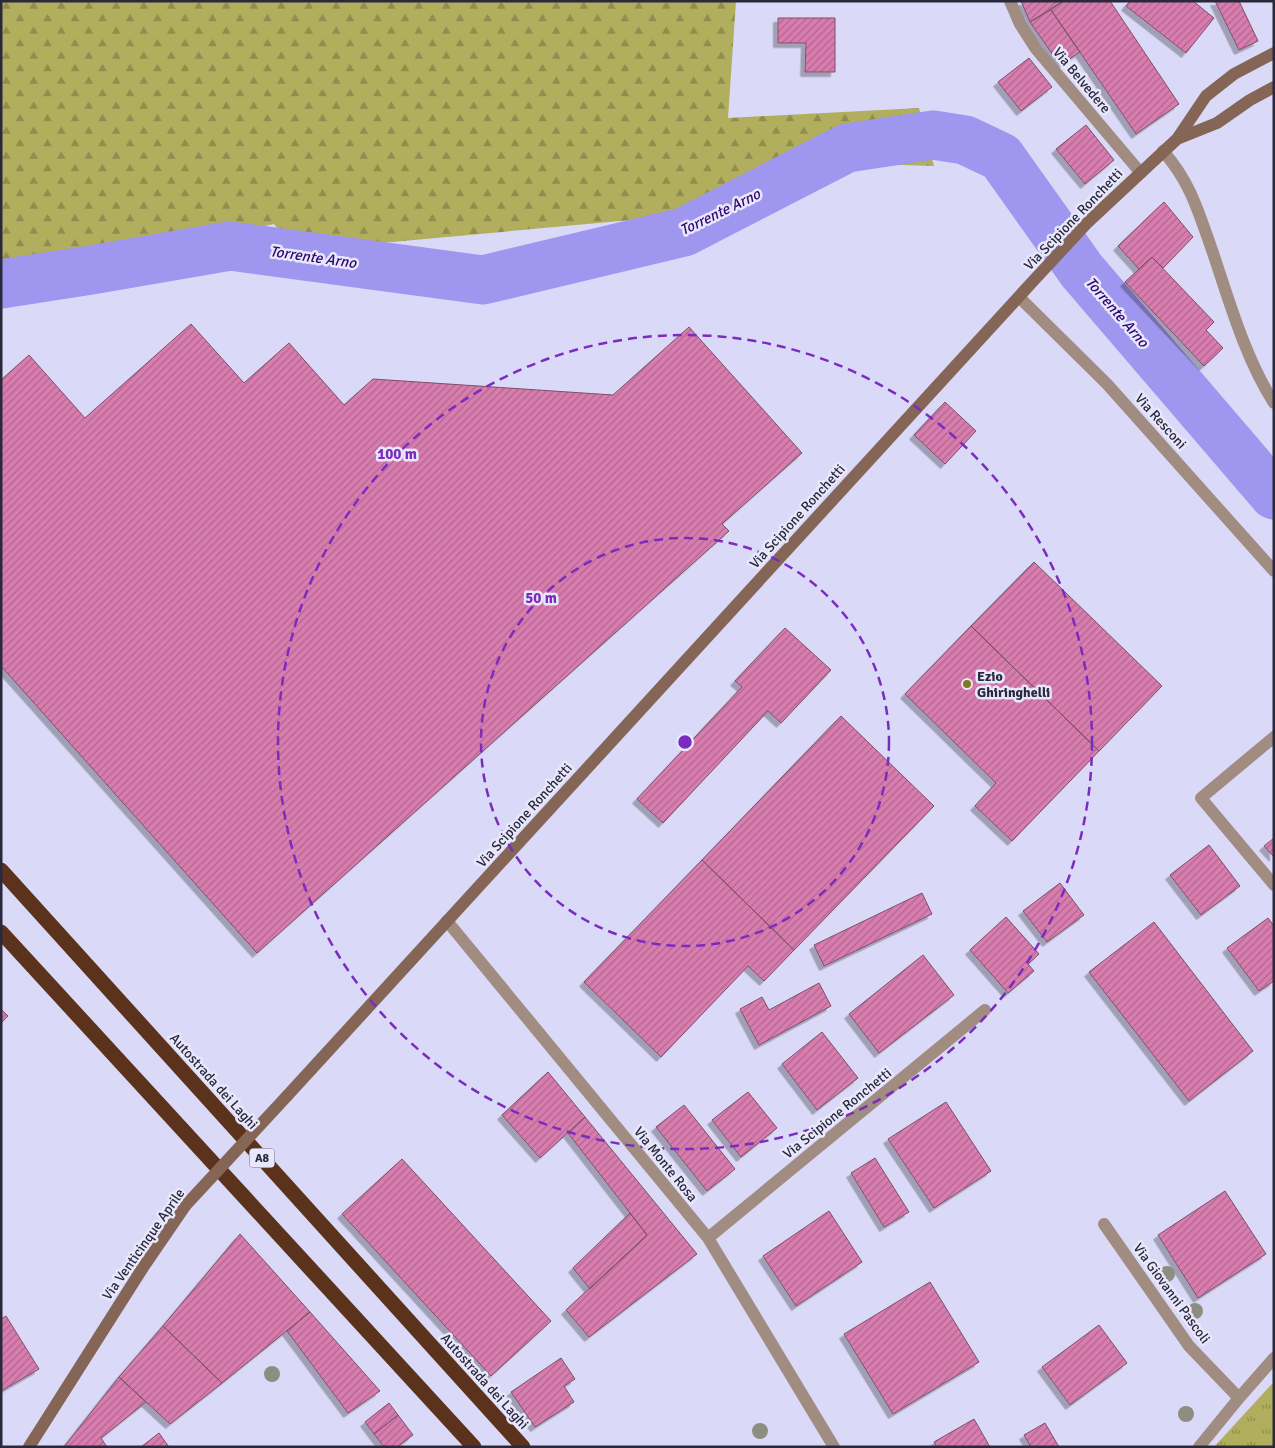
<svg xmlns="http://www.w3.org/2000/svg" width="1275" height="1448" viewBox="0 0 1275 1448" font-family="Signika,sans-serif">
<defs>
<pattern id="grass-tufts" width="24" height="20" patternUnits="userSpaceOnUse" patternTransform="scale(1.25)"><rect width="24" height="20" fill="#b1af5d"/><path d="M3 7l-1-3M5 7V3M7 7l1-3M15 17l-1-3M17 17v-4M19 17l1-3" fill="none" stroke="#908e4e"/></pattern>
<pattern id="forest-firs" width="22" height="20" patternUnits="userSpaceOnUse" patternTransform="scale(1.25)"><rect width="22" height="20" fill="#b1af5d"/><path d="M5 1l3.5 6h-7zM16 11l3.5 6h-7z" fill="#908e4e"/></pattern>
<pattern id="building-hatch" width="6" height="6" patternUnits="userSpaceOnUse" patternTransform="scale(1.25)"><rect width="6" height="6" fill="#d97daf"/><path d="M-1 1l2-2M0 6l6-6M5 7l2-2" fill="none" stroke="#b06690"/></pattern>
<filter id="shadow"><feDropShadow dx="-4.5" dy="4.5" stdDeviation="0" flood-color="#0004"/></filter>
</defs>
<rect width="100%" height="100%" fill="#dad9f7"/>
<path fill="url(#grass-tufts)" d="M1274,1382V1447H1214L1269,1387Z"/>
<path fill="url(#forest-firs)" d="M1,1H736L728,118L919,108L934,166L873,164L796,187L631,220L294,251L274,224L125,258L1,282Z"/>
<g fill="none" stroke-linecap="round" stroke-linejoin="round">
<path stroke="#9f96ef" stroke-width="49" d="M1,284L91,270L230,246L483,280L684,232L847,148L933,135L965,140L1001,157L1082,271L1274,495"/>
</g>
<path fill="url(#building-hatch)" stroke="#7c4f67" filter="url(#shadow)" d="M1021,1H1063L1030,22Z
M1063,1H1110L1179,104L1136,134L1051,10Z
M1130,1H1193L1214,18L1186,53L1126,6Z
M1215,1H1239L1258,41L1239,50Z
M1051,10L1080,52L1060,65L1030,22Z
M778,18H835V72H805L806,43H778Z
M1029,58L1052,87L1021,111L998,82Z
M1086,125L1114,160L1085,184L1056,149Z
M1164,202L1193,237L1163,268L1152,257L1139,269L1118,246Z
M1152,257L1214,322L1206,330L1223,348L1204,366L1125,282Z
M191,324L244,383L289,343L344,405L373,379L613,395L689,327L802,453L722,524L729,531L257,953L1,666V380L29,355L85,418Z
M945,402L976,431L945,464L914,435Z
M1034,562L1162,686L1099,751L971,626Z
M971,626L1099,751L1012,841L975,806L996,783L905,694Z
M785,628L831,670L781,723L768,711L663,823L637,799L742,687L735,681Z
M841,716L934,806L794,950L702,860Z
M1274,838V857L1264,846Z
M1209,845L1240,886L1201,915L1170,875Z
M702,860L794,950L764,981L748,966L661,1057L584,982Z
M1060,883L1084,915L1047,942L1023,911Z
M922,893L932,914L824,966L814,945Z
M1006,917L1039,954L1028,964L1034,971L1008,993L970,950Z
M1268,918L1274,926V981L1259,991L1227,948Z
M1154,922L1253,1051L1189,1101L1089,972Z
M923,955L954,995L879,1053L849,1014Z
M819,983L831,1006L759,1045L740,1009L762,997L769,1010Z
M1,1009L8,1016L1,1023Z
M822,1032L858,1078L817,1110L782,1064Z
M548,1072L585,1117L540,1158L502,1115Z
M748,1092L777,1128L741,1157L712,1120Z
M946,1102L991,1171L934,1208L888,1139Z
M684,1105L735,1169L707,1191L656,1127Z
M585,1117L697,1254L589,1337L566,1310L647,1235L568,1133Z
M875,1158L909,1212L884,1227L851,1173Z
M402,1159L551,1321L491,1376L342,1214Z
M1225,1191L1266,1254L1198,1298L1158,1235Z
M829,1211L862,1262L796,1306L763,1256Z
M630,1213L647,1235L590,1289L573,1268Z
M240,1234L310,1312L222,1383L163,1326Z
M930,1282L979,1362L893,1414L844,1334Z
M310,1312L380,1391L348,1413L287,1331Z
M6,1316L39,1369L1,1391V1319Z
M1099,1325L1127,1363L1070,1405L1042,1367Z
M163,1326L222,1383L170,1424L119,1377Z
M561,1358L575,1379L564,1386L574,1402L535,1427L511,1392Z
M119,1377L146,1402L101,1438L107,1447H64Z
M389,1403L398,1415L374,1434L365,1422Z
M398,1415L413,1435L397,1447H384L374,1434Z
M974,1419L990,1447H937L934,1442Z
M1045,1423L1059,1447H1031L1024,1435Z
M159,1433L169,1447H141Z"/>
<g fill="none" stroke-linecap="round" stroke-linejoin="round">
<path stroke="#a18c81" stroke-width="12" d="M1010,1L1020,24L1036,49L1140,172
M1163,151C1191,183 1198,211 1212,250C1229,300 1245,358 1274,403
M1019,297L1107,384L1274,571
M1274,737L1201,798L1274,885
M447,921L708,1238L834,1447
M1104,1224L1189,1346L1239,1398L1199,1447
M708,1238L985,1010
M1239,1398L1274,1358"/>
<path stroke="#846556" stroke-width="12" d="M1177,139L1217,123L1250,100L1274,87
M287,1096L1035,279L1088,222L1177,139L1206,96L1234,74L1274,53
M29,1447L142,1269L185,1206"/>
<path stroke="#5b321c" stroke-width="15" d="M1,870L523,1447
M1,932L474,1447"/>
<path stroke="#846556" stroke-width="12" d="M185,1206L287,1096"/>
</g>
<g fill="#8e8d82">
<circle cx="1167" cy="1274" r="8"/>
<circle cx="1195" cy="1311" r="8"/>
<circle cx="272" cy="1374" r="8"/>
<circle cx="1186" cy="1414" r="8"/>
<circle cx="760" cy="1431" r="8"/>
</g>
<g fill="none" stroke="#7b2cbf" stroke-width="2.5" stroke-dasharray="9 6">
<circle cx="685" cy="742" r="204"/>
<circle cx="685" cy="742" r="407"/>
</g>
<circle fill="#7d7a21" stroke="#e8e7fb" stroke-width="2" cx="967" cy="684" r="5"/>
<g text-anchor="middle" stroke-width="5" stroke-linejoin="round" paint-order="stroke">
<rect fill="#e8e7fb" stroke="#636175" stroke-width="1" x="249.5" y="1148.5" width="25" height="19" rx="4"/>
<g font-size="12" font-weight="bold" fill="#2a283b">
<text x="262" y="1162">A8</text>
</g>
<g font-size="14" fill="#2a283b" stroke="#e8e7fb">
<text transform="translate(1082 80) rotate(50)" y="5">Via Belvedere</text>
<text transform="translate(1073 219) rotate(-46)" y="5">Via Scipione Ronchetti</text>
<text transform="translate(1161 421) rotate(48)" y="5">Via Resconi</text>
<text transform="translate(797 516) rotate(-48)" y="5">Via Scipione Ronchetti</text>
<text transform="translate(524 815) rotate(-48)" y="5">Via Scipione Ronchetti</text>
<text transform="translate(214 1081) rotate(48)" y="5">Autostrada dei Laghi</text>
<text transform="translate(837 1113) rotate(-39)" y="5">Via Scipione Ronchetti</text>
<text transform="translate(666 1164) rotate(51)" y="5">Via Monte Rosa</text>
<text transform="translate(143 1244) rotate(-55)" y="5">Via Venticinque Aprile</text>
<text transform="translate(1172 1293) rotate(54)" y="5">Via Giovanni Pascoli</text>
<text transform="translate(485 1381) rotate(48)" y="5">Autostrada dei Laghi</text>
</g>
<g font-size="14" font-weight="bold" fill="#2a283b" stroke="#e8e7fb" text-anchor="start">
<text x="977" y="681">Ezio<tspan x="977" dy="16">Ghiringhelli</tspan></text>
</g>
<g font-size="15" font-style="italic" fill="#2e0773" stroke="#e8e7fb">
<text transform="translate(720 212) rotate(-26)" y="5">Torrente Arno</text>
<text transform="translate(313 257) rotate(8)" y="5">Torrente Arno</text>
<text transform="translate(1117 312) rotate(49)" y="5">Torrente Arno</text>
</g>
</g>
<circle cx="685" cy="742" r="8" fill="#7b2cbf" stroke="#e8e7fb" stroke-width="2.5"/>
<g font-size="15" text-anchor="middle" font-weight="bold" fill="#7b2cbf" stroke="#e8e7fb" stroke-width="5" stroke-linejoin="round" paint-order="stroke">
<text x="397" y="459">100 m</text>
<text x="541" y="603">50 m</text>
</g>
<rect width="1275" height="1448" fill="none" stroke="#2a283b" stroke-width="5"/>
</svg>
